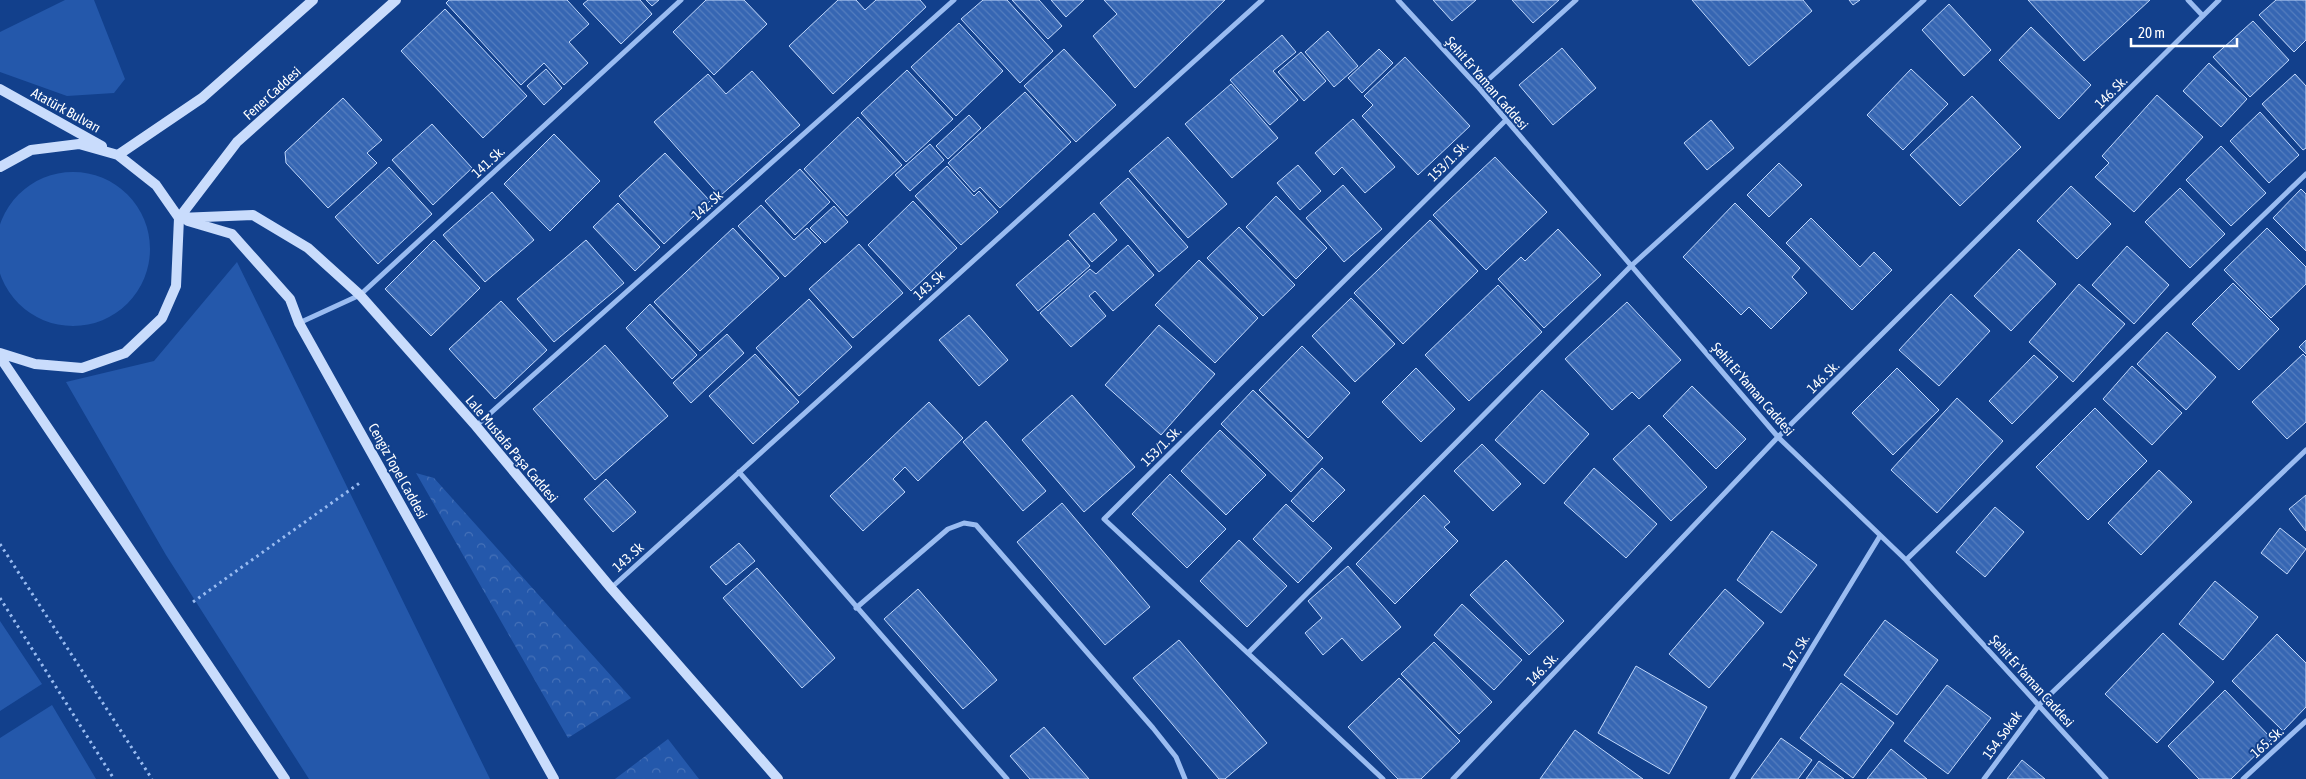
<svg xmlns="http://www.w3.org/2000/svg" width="2306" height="779" viewBox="0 0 2306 779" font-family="'Asap Condensed',sans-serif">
<defs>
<pattern id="park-crowns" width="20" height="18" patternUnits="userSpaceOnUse" patternTransform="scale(1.25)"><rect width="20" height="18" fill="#2458ab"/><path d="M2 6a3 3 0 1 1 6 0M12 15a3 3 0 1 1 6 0" fill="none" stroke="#4571b8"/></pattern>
<pattern id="building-back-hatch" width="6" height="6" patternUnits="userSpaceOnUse" patternTransform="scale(1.25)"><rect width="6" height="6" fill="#3666b3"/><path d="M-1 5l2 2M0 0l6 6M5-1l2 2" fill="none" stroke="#547dbe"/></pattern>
</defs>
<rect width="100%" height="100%" fill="#12408c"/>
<path fill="#2458ab" d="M65,0H94L125,79L114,93L67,96L0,72V32Z
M-4 249a77 77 0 1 1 154 0a77 77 0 1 1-154 0Z
M237,262L490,779H309L166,555L66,382L154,361Z
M0,621L42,684L0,711Z
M52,705L96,779H0V738Z"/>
<path fill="url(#park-crowns)" d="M416,473L434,478L631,698L568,738Z
M668,739L699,779H615Z"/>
<path fill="url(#building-back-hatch)" stroke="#c1d8fc" d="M449,0H567L589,24L569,42L588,63L564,85L544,63L521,85L446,3Z
M588,0H640L652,14L621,44L583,4Z
M646,0H659L652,6Z
M706,0H744L767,24L714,75L673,32Z
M838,0H856L865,10L876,0H920L926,7L833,94L789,46Z
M983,0H1007L1053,51L1020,83L961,19Z
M1012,0H1039L1062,26L1048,39Z
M1051,0H1084L1066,17Z
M1104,0H1225L1135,88L1093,36L1117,14Z
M1433,0H1476L1452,21Z
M1512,0H1559L1533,23Z
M1692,0H1803L1812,11L1749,66Z
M1849,0H1860L1853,5Z
M2028,0H2150L2084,61Z
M2276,0H2306V40L2294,52L2259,15Z
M1949,4L1991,50L1964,76L1922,30Z
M445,9L527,96L483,138L401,51Z
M2253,21L2289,60L2250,97L2213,57Z
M959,23L1003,71L956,116L911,67Z
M2031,27L2091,85L2059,119L1999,60Z
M1328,31L1358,66L1334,87L1305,52Z
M1282,35L1296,52L1273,71L1298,100L1270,125L1230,80Z
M1562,48L1596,88L1553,125L1519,85Z
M1064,49L1116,105L1076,142L1024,86Z
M1379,49L1393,63L1362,93L1348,78Z
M1301,52L1326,81L1304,101L1278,72Z
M1405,57L1470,126L1418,175L1362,116L1373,105L1364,96Z
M2209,63L2247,99L2221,127L2183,91Z
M546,69L562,88L544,105L527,86Z
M1911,69L1948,104L1903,150L1867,115Z
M907,70L953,119L906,162L861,113Z
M752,71L800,125L720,196L654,122L708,74L726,94Z
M2295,74L2306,86V148L2303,150L2262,104Z
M1231,84L1278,138L1232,178L1185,124Z
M1025,92L1071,142L1000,208L980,187L974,192L948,163Z
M2157,95L2203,137L2134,212L2095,177L2109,163L2102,156Z
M1972,96L2021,147L1960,206L1910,155Z
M343,98L382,140L367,153L377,163L328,208L286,163L285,152Z
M2260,112L2299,155L2269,183L2230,141Z
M969,115L981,128L948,159L936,146Z
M858,117L902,165L847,216L804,169Z
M1353,119L1395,167L1365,193L1342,167L1334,175L1315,153Z
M1711,120L1734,148L1707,170L1684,143Z
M432,124L472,168L433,205L392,160Z
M554,134L600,181L550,231L504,184Z
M1168,137L1227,204L1188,238L1129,171Z
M930,144L944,160L910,191L895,175Z
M2221,146L2266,193L2231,226L2186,180Z
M665,153L710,201L664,244L619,196Z
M1495,157L1547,212L1486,270L1433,215Z
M1779,163L1802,185L1769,217L1747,195Z
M1298,165L1321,191L1300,210L1277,183Z
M947,166L974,196L979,191L998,212L961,245L915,196Z
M389,167L432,214L378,264L335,217Z
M800,169L830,202L795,235L765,201Z
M1128,178L1188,247L1159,272L1100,203Z
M1343,185L1382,229L1344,262L1306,218Z
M2071,186L2111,224L2077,259L2037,221Z
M2180,188L2225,234L2190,268L2145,222Z
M2301,189L2306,194V251L2273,218Z
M492,192L534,240L485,282L443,235Z
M1276,196L1327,248L1296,279L1246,227Z
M913,201L957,248L911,291L868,245Z
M618,203L660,247L635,271L593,227Z
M1735,203L1800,268L1792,277L1807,293L1771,329L1749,307L1741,315L1683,257Z
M761,205L794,240L807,228L821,243L785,277L738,226Z
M834,206L848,222L825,243L810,228Z
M1094,213L1117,240L1092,262L1069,235Z
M1811,218L1860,267L1874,252L1892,270L1852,310L1786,243Z
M1430,220L1478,271L1403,344L1354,293Z
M1239,227L1295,285L1263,316L1207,258Z
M733,228L779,278L700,351L654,302Z
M2267,228L2306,267V284L2271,318L2224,270Z
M1558,229L1601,275L1544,328L1498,279L1521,257L1525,261Z
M434,240L480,288L431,336L385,289Z
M586,240L624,283L554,342L517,299Z
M1068,240L1090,266L1038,311L1016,285Z
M859,244L903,293L853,338L809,289Z
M1128,245L1154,275L1113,311L1095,291L1089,296L1106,316L1071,347L1040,313L1090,269L1096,274Z
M2127,246L2169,285L2134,324L2092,285Z
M2019,249L2056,284L2011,331L1974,296Z
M1199,260L1258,318L1215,363L1155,305Z
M2233,283L2279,329L2239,370L2192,324Z
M2079,284L2125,324L2073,382L2029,342Z
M1498,285L1542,332L1469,401L1425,355Z
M1951,294L1990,331L1939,386L1899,350Z
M1351,298L1395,344L1355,382L1312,336Z
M809,299L852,347L799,396L756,348Z
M501,301L547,350L495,399L449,349Z
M1627,302L1681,360L1639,399L1632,392L1612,410L1565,359Z
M650,304L697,355L672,379L626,328Z
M969,315L1008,360L979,386L939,340Z
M1159,325L1215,374L1161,435L1105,385Z
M2167,332L2216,377L2186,410L2137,364Z
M727,334L744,353L691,403L673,383Z
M2306,340V354L2299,347Z
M605,345L668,416L595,480L533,409Z
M1302,346L1350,393L1308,438L1259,390Z
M755,354L799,402L753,444L709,396Z
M2303,354L2306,357V422L2287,439L2252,402Z
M2034,355L2058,377L2012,424L1989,401Z
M2132,366L2182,413L2152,445L2103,399Z
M1416,368L1455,409L1421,442L1382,402Z
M1897,368L1939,410L1893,455L1852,413Z
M1692,386L1746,439L1716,469L1663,416Z
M1253,390L1323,458L1291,492L1221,424Z
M1542,390L1589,434L1544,484L1495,440Z
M1072,395L1135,467L1084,512L1022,440Z
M1957,398L2003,441L1937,513L1891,470Z
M929,402L963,438L918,481L905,467L893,479L905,492L863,531L830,496Z
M2095,408L2147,461L2088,520L2036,467Z
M986,421L1046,491L1023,511L963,442Z
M1649,425L1707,487L1671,521L1613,459Z
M1220,430L1266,475L1226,515L1181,471Z
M1482,444L1521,484L1493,511L1454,471Z
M1322,468L1345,490L1313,522L1291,501Z
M1594,468L1657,524L1626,558L1564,503Z
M2159,470L2192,502L2141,555L2108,523Z
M1170,474L1226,529L1187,568L1132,514Z
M606,479L636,512L613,532L584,499Z
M1424,495L1450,522L1444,527L1458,541L1395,604L1356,564Z
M2306,495V531L2289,509Z
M1062,503L1150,607L1105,645L1017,542Z
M1286,504L1332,548L1298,583L1253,539Z
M1995,507L2024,532L1985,577L1956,552Z
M2280,528L2306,549L2287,574L2261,553Z
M1772,531L1817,565L1781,613L1737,580Z
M1239,540L1287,586L1247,627L1200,581Z
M739,543L755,561L726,585L710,567Z
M1506,560L1564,621L1529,655L1470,595Z
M1348,566L1401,627L1362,661L1342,638L1323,655L1305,633L1322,618L1308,601Z
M757,568L835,658L802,688L723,598Z
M2215,581L2258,617L2223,660L2179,624Z
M918,589L997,680L963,709L884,619Z
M1725,589L1764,623L1709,688L1669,654Z
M1462,604L1522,660L1494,690L1434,635Z
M1885,620L1938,660L1897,715L1844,675Z
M2163,633L2214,682L2157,743L2105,694Z
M2277,634L2306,663V707L2283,731L2232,681Z
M1179,640L1267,743L1225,779H1219L1133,678Z
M1434,642L1492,702L1459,734L1401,674Z
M1636,666L1707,707L1669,774L1598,733Z
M1399,678L1460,741L1421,779H1398L1348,727Z
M1841,683L1894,723L1853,778L1800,738Z
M1947,685L1991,718L1948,774L1904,741Z
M2225,690L2272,739L2231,779H2199L2168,746Z
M1044,727L1089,779H1030L1010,756Z
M1575,730L1643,779H1540Z
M1781,738L1812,760L1798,779H1751Z
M1891,749L1927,779H1867Z
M2022,760L2045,779H2007Z
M1819,761L1844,779H1806Z"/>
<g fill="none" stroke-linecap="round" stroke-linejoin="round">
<path stroke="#9abcf1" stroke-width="3" stroke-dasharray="2.5 4" stroke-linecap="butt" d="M0,544L152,779
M0,598L114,779
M193,602L361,482"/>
<path stroke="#9abcf1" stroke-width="5" d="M1398,0L1479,88L1778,437L1906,560L2106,779
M2188,0L2203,16
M1479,88L1576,0
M299,323L360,295L681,0
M476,426L954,0
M739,472L1007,779
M1906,560L2306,174
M611,588L1262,0
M856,608L948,529L964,523L976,525L1153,728L1176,757L1185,779
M1248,653L1631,266L1924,0
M1383,779L1104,519L1505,121
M1453,779L1778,437L2219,0
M1732,779L1880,536
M1984,779L2039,705L2306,450
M2243,779L2306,721"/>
<path stroke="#c9dcfc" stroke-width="10" d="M0,89L102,146
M118,155L202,98L313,0
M0,167L31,150L79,144L118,155L156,185L179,218L176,286L162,318L125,353L82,368L35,364L0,353
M179,218L253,215L308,248L360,295L476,426L611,588L778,779
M179,218L237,142L396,0
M188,221L232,234L290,299L299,323L554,779
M0,357L285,779"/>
</g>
<g text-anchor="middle" stroke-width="4" stroke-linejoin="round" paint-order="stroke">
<g font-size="14" fill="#fff" stroke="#12408c">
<text transform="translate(1487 83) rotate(49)" y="5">Şehit Er Yaman Caddesi</text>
<text transform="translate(2111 92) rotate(-45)" y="5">146. Sk.</text>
<text transform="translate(272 93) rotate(-42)" y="5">Fener Caddesi</text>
<text transform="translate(66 110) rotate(29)" y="5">Atatürk Bulvarı</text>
<text transform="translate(1448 161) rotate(-45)" y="5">153/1. Sk.</text>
<text transform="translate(488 162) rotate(-43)" y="5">141. Sk.</text>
<text transform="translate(707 205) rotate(-42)" y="5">142. Sk</text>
<text transform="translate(929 285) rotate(-42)" y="5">143. Sk</text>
<text transform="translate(1823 377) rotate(-45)" y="5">146. Sk.</text>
<text transform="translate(1753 389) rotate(49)" y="5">Şehit Er Yaman Caddesi</text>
<text transform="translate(1161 446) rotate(-45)" y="5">153/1. Sk.</text>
<text transform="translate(512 449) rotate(50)" y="5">Lale Mustafa Paşa Caddesi</text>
<text transform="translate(398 471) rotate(61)" y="5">Cengiz Topel Caddesi</text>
<text transform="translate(628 557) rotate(-42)" y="5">143. Sk</text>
<text transform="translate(1796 652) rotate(-59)" y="5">147. Sk.</text>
<text transform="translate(1542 669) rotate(-46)" y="5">146. Sk.</text>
<text transform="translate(2032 681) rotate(48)" y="5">Şehit Er Yaman Caddesi</text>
<text transform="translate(2002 735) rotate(-54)" y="5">154. Sokak</text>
<text transform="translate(2267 742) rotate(-42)" y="5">165. Sk.</text>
</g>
</g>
<path d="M2131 38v8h106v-8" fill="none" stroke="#ffffff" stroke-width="2.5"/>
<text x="2138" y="38" font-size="15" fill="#ffffff" stroke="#12408c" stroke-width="4" paint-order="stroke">20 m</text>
</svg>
